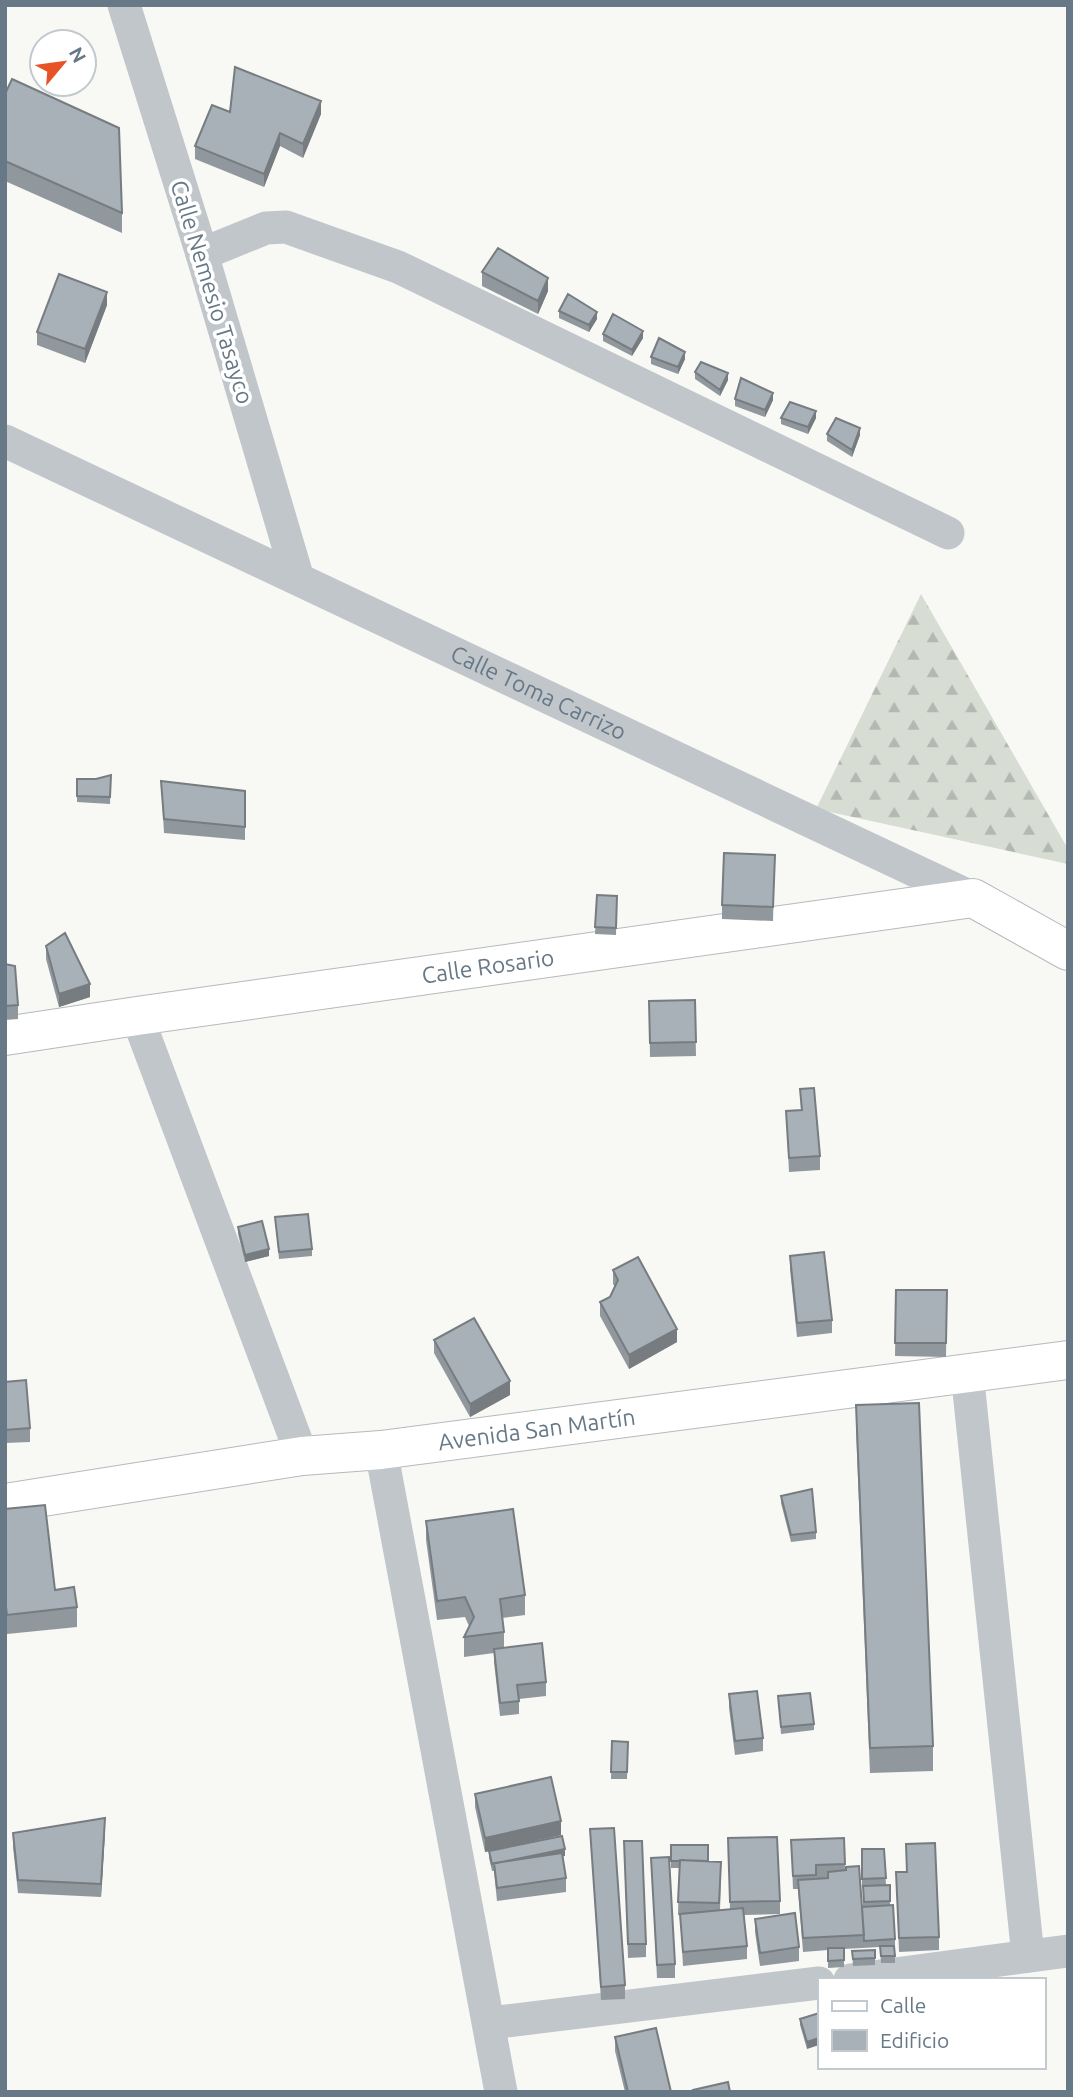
<svg xmlns="http://www.w3.org/2000/svg" width="1073" height="2097" viewBox="0 0 1073 2097" font-family="Ubuntu,sans-serif">
<defs>
<pattern id="forest-firs" width="22" height="20" patternUnits="userSpaceOnUse" patternTransform="scale(1.75)"><rect width="22" height="20" fill="#d8ddd4"/><path d="M5 1l3.5 6h-7zM16 11l3.5 6h-7z" fill="#b3b8b2"/></pattern>
</defs>
<rect width="100%" height="100%" fill="#f8f8f5"/>
<path fill="url(#forest-firs)" d="M921,594L1068,849V864L816,809Z"/>
<g fill="none" stroke-linecap="round" stroke-linejoin="round">
<defs>
<g id="secondary">
<path id="s2" d="M5,1036L137,1016L973,898L1068,951"/>
<path id="s3" d="M5,1503L302,1456L381,1450L1068,1360"/>
</g>
</defs>
<use href="#secondary" stroke="#b4babe" stroke-width="40"/>
<g stroke="#c1c6ca" stroke-width="33">
<path d="M124,5L202,254L298,579"/>
<path d="M202,254L266,228L286,227L398,267L948,533"/>
<path id="s1" d="M5,441L973,898"/>
<path d="M137,1016L302,1456"/>
<path d="M967,1372L1028,1956"/>
<path d="M381,1450L501,2092"/>
<path d="M850,1980L1068,1951"/>
<path d="M490,2023L819,1983"/>
</g>
<use href="#secondary" stroke="#fff" stroke-width="38"/>
</g>
<path fill="#90989d" d="M5,94L122,213V233L5,181Z
M230,112L321,114L303,158L280,146L264,187L195,159V146Z
M482,272L548,291L538,314L482,286Z
M107,305L85,363L37,345V332Z
M559,311L597,319L589,332L559,318Z
M603,334L643,338L632,356L603,341Z
M651,357L685,359L678,374L651,364Z
M695,372L728,380L720,396L695,379Z
M735,399L773,400L765,417L735,406Z
M781,418H816L808,434L781,424Z
M827,434L860,435L852,457L827,441Z
M111,775L110,804L77,802V779H96Z
M161,781L245,791V840L164,833Z
M775,855L773,921L722,919V905Z
M597,895L617,896L616,935L595,934Z
M46,946L90,997L59,1007L46,959Z
M5,964L18,1005V1019L5,1020Z
M695,1000L696,1056L650,1057L649,1001Z
M800,1089L820,1156V1170L789,1172L786,1111L801,1110Z
M275,1217L312,1249V1256L279,1259Z
M238,1227L269,1256L245,1262L238,1234Z
M790,1256L832,1320V1333L797,1337L790,1269Z
M613,1270L677,1342L629,1369L600,1316V1302L610,1297L615,1287L613,1284Z
M896,1290H947L946,1357L895,1356Z
M434,1340L510,1395L470,1417L434,1353Z
M5,1382L30,1428V1442L5,1443Z
M856,1405L933,1746V1771L870,1773L856,1429Z
M781,1496L816,1532V1539L791,1542L781,1503Z
M5,1509L55,1590L77,1607V1627L7,1634L5,1618Z
M426,1521L525,1595V1615L502,1618L504,1632V1648L546,1682V1696L519,1699V1714L500,1716L494,1662V1653L464,1657V1637L469,1626L465,1617L437,1620L426,1540Z
M729,1694L763,1738V1751L735,1755L729,1708Z
M778,1696L814,1724V1730L781,1734Z
M612,1741L628,1742L627,1779H611Z
M475,1794L561,1835L485,1852L475,1807Z
M590,1829L625,1985V1999L601,2000Z
M105,1831L101,1897L18,1893L13,1847V1833Z
M728,1838L780,1901V1914L744,1915L747,1946V1959L683,1966L680,1915H678L679,1868H671V1845L708,1862L721,1876L720,1910L730,1909Z
M844,1838L845,1870L862,1907L863,1906V1886L890,1885V1905L895,1939V1963H881L880,1947L844,1949V1967L828,1968V1950L803,1952L798,1889H793L791,1840Z
M624,1841L646,1944V1957L628,1958Z
M862,1849H884L886,1885L862,1886Z
M489,1851L565,1856H563L566,1878V1892L497,1901L494,1871H492L489,1858Z
M651,1858L675,1964V1978H657Z
M896,1872L939,1937V1950L899,1952Z
M755,1919L799,1947V1961L760,1966L755,1932Z
M875,1950V1965L853,1966L852,1951Z
M819,2013L807,2049L800,2025V2019Z
M615,2037L671,2092H625L615,2051Z"/>
<path fill="#767c80" d="M321,101V114L303,158V144Z
M280,133V146L264,187V174Z
M548,278V291L538,314V301Z
M107,292V305L85,363V349Z
M597,312V319L589,332V325Z
M643,331V338L632,356V350Z
M685,352V359L678,374V367Z
M728,373V380L720,396V390Z
M773,393V400L765,417V410Z
M816,411V418L808,434V427Z
M860,428V435L852,457V450Z
M90,984V997L59,1007V994Z
M269,1249V1256L245,1262V1255Z
M677,1329V1342L629,1369V1355Z
M510,1381V1395L470,1417V1404Z
M105,1818V1831L101,1897V1884Z
M561,1821V1835L485,1852V1838Z
M565,1849V1856L495,1870L494,1864Z
M819,2038V2045L807,2049V2042Z"/>
<path fill="#a8b1b7" stroke="#767c80" stroke-width="2" d="M235,67L321,101L303,144L280,133L264,174L195,146L212,105L230,112Z
M12,79L119,128L122,213L5,161V94Z
M498,248L548,278L538,301L482,272Z
M59,274L107,292L85,349L37,332Z
M568,294L597,312L589,325L559,311Z
M613,314L643,331L632,350L603,334Z
M659,338L685,352L678,367L651,357Z
M701,362L728,373L720,390L695,372Z
M741,378L773,393L765,410L735,399Z
M790,402L816,411L808,427L781,418Z
M836,418L860,428L852,450L827,434Z
M111,775L110,797L77,796V779H96Z
M161,781L245,791V827L164,819Z
M724,853L775,855L773,907L722,905Z
M597,895L617,896L616,928L595,927Z
M65,933L90,984L59,994L46,946Z
M5,964L15,966L18,1005L5,1006Z
M695,1000L696,1042L650,1043L649,1001Z
M814,1088L820,1156L789,1158L786,1111L802,1110L800,1089Z
M308,1214L312,1249L279,1252L275,1217Z
M262,1221L269,1249L245,1255L238,1227Z
M824,1252L832,1320L797,1323L790,1256Z
M638,1257L677,1329L629,1355L600,1302L610,1297L618,1280L613,1270Z
M896,1290H947L946,1343H895Z
M474,1318L510,1381L470,1404L434,1340Z
M26,1380L30,1428L5,1430V1382Z
M919,1403L933,1746L870,1748L856,1405Z
M812,1489L816,1532L791,1535L781,1496Z
M45,1505L55,1590L74,1587L77,1607L7,1615L5,1599V1509Z
M513,1509L525,1595L500,1599L504,1632L464,1637L474,1617L465,1597L437,1601L426,1521Z
M542,1643L546,1682L517,1685L519,1701L500,1703L494,1649Z
M757,1691L763,1738L735,1741L729,1694Z
M810,1693L814,1724L781,1727L778,1696Z
M612,1741L628,1742L627,1772H611Z
M551,1777L561,1821L485,1838L475,1794Z
M105,1818L101,1884L18,1880L13,1833Z
M614,1828L625,1985L601,1987L590,1829Z
M562,1836L565,1849L492,1864L489,1851Z
M777,1837L780,1901L730,1902L728,1838Z
M844,1838L845,1864L816,1865V1875L793,1876L791,1840Z
M624,1841H642L646,1944H628Z
M935,1843L939,1937L899,1938L896,1872H907L906,1844Z
M671,1845H708V1861L680,1860V1861H671Z
M862,1849H884L886,1878L862,1879Z
M562,1853L566,1878L497,1888L494,1863Z
M669,1857L675,1964L657,1965L651,1858Z
M680,1860L721,1862L719,1903L678,1902Z
M859,1866L864,1935L803,1938L798,1880L828,1878V1872L846,1870V1867Z
M890,1885V1901L864,1902L863,1886Z
M893,1905L895,1939L864,1941L862,1907Z
M743,1908L747,1946L683,1952L680,1914Z
M795,1913L799,1947L760,1953L755,1919Z
M880,1946H894L895,1956H881Z
M828,1948H844V1960L828,1961Z
M875,1950V1958L853,1959L852,1951Z
M819,2013V2038L807,2042L800,2019Z
M656,2028L671,2092H628L615,2037Z
M728,2082L730,2092H694L693,2090Z"/>
<g text-anchor="middle" stroke-width="7" stroke-linejoin="round" paint-order="stroke">
<g font-size="23" fill="#677987" stroke="#fff">
<text transform="translate(212 292) rotate(73)" y="8">Calle Nemesio Tasayco</text>
<text dy="8" stroke="none"><textPath href="#s1" startOffset="590">Calle Toma Carrizo</textPath></text>
<text dy="8" stroke="none"><textPath href="#s2" startOffset="488">Calle Rosario</textPath></text>
<text dy="8" stroke="none"><textPath href="#s3" startOffset="537">Avenida San Martín</textPath></text>
</g>
</g>
<rect width="1073" height="2097" fill="none" stroke="#677987" stroke-width="14"/>
<rect x="818" y="1978" width="228" height="91" fill="#ffffff" stroke="#c2c9cf" stroke-width="2"/>
<rect x="832" y="2001" width="35" height="10" fill="#ffffff" stroke="#c2c9cf" stroke-width="2"/>
<text x="880" y="2013" font-size="21" fill="#677987">Calle</text>
<rect x="832" y="2030" width="35" height="21" fill="#a8b1b7" stroke="#c2c9cf" stroke-width="2"/>
<text x="880" y="2048" font-size="21" fill="#677987">Edificio</text>
<g transform="translate(63 63) rotate(61)"><circle r="33" fill="#ffffff" stroke="#c2c9cf" stroke-width="2"/>
<path d="M0-5L12 26L0 18L-12 26Z" fill="#e75327"/>
<text y="-10" font-size="19" font-weight="bold" text-anchor="middle" fill="#677987">N</text>
</g>
</svg>
